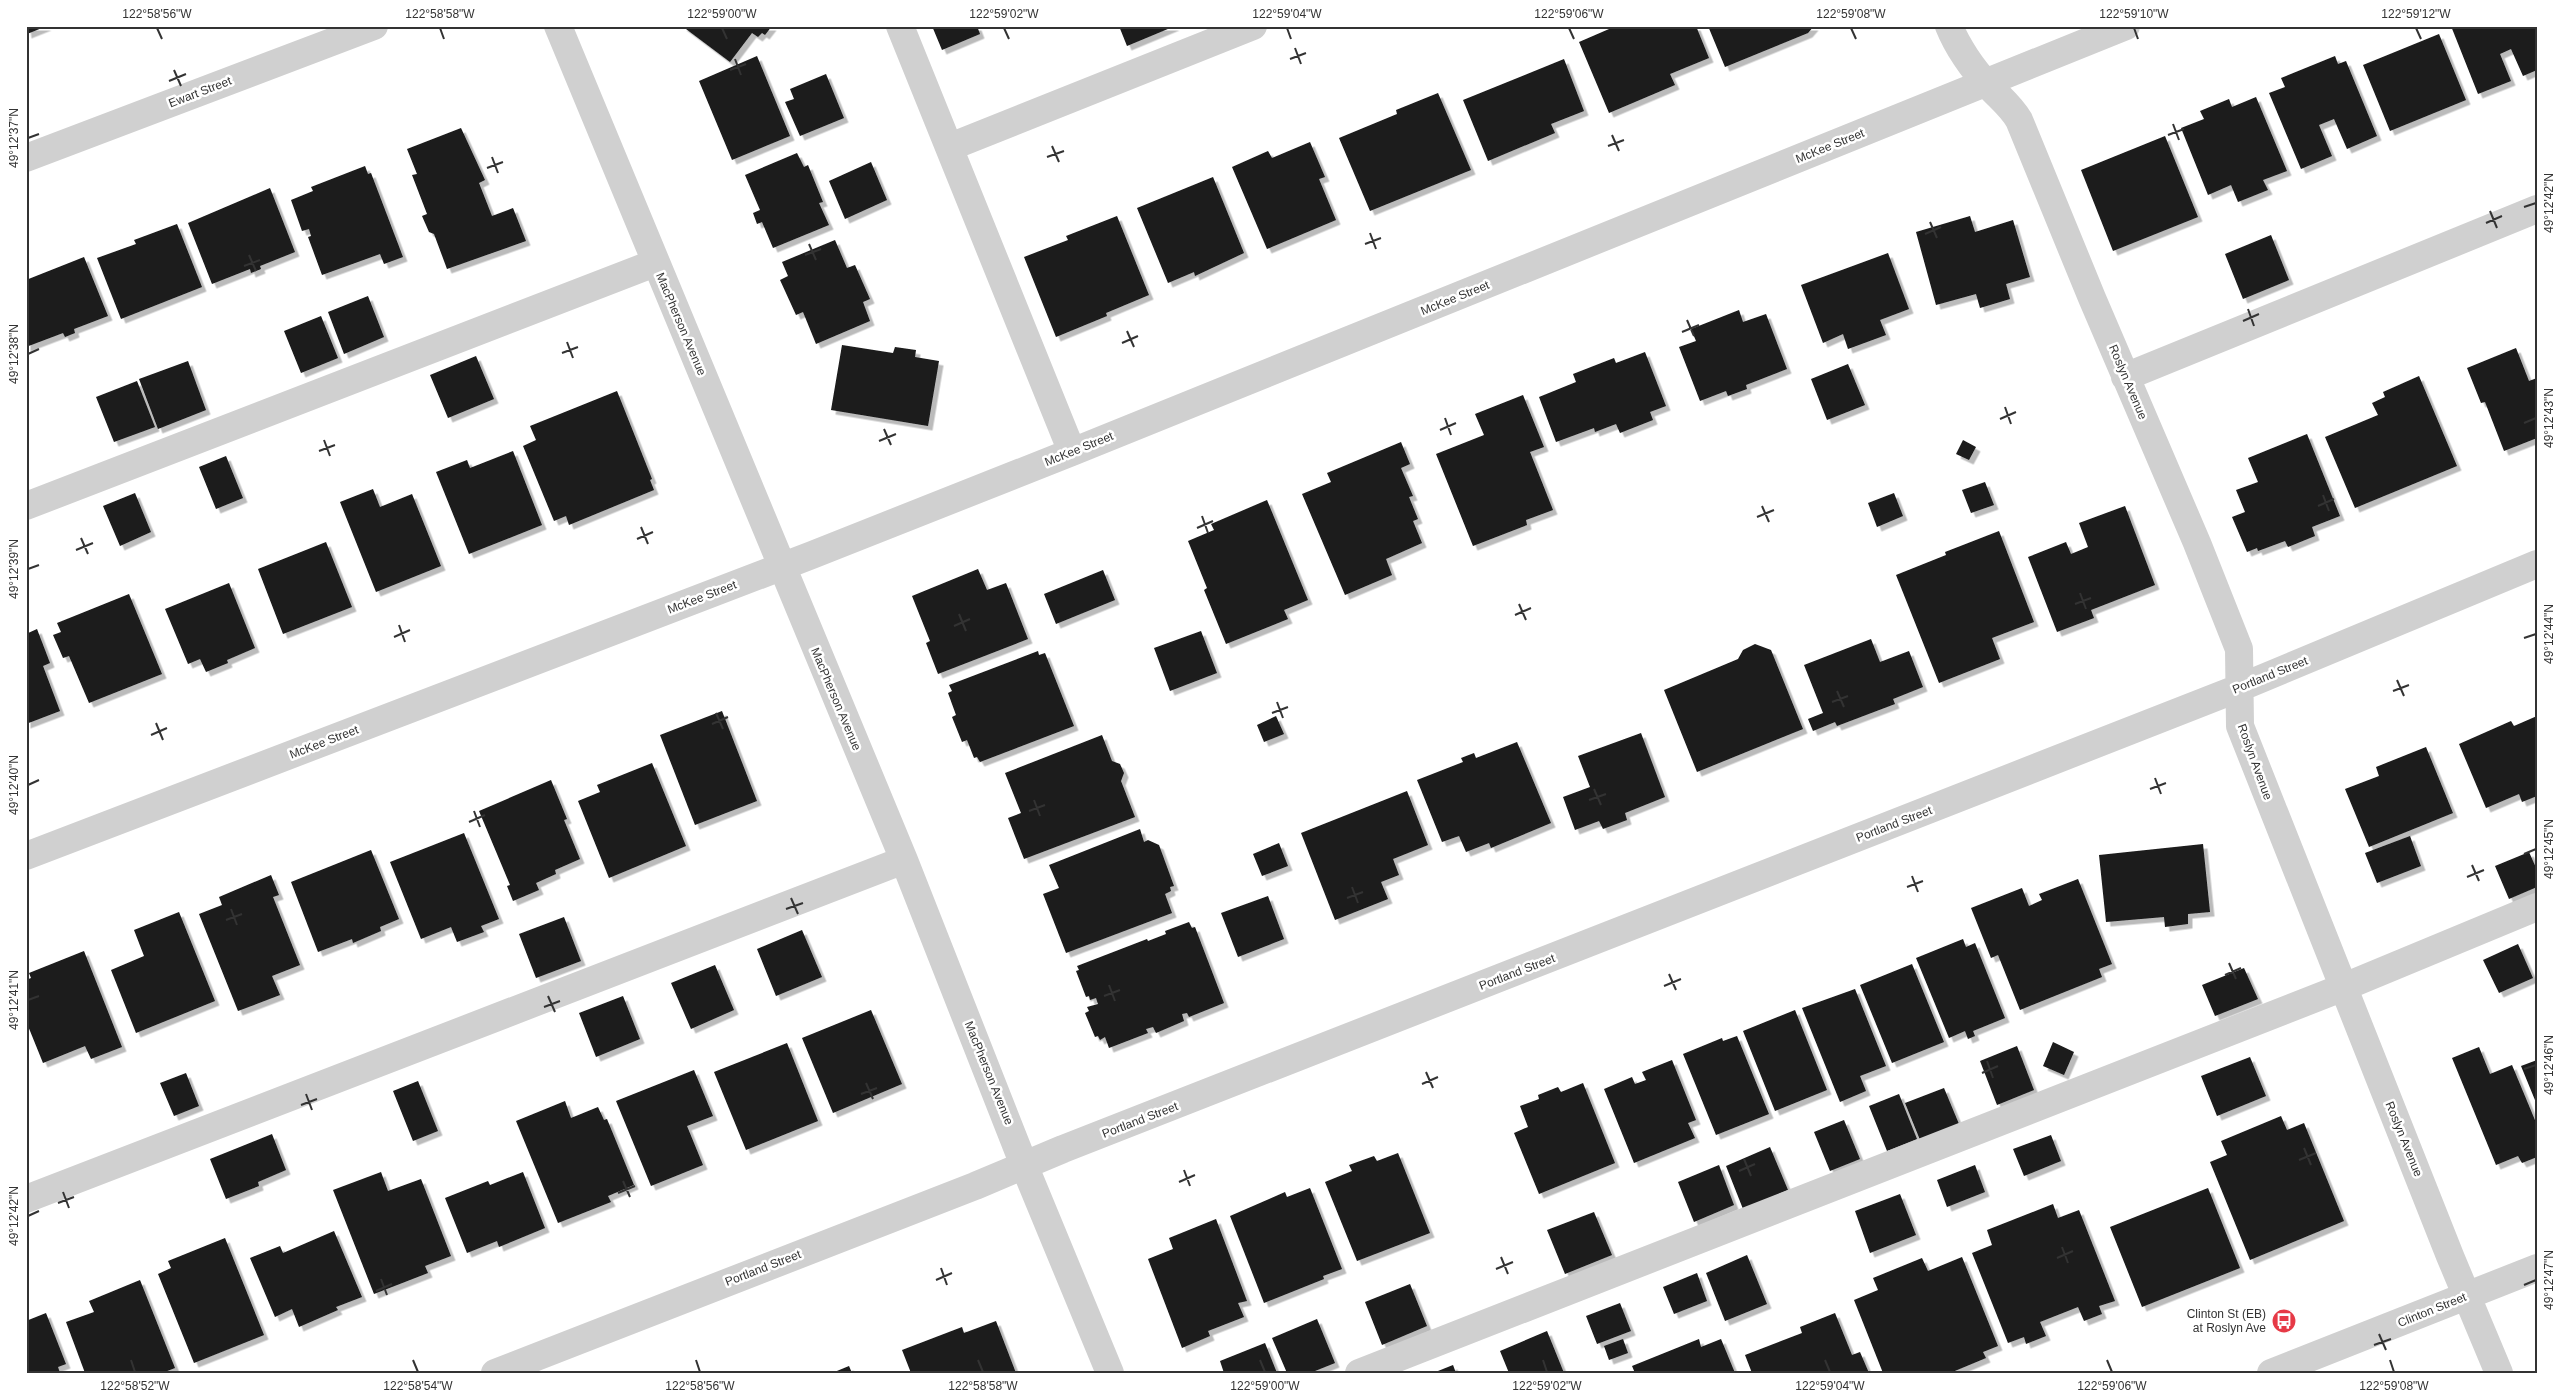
<svg xmlns="http://www.w3.org/2000/svg" width="2563" height="1399" viewBox="0 0 2563 1399" font-family="Arial,sans-serif">
<defs>
<filter id="shadow"><feDropShadow dx="4.5" dy="4.5" stdDeviation="0" flood-color="#0004"/></filter>
</defs>
<rect width="100%" height="100%" fill="#fff"/>
<path fill="#1a1a1a" filter="url(#shadow)" d="M26,26H47L27,34Z
M682,26H772L765,35L762,33L758,37L752,33L730,62Z
M932,26H977L980,34L942,50Z
M1119,26H1175L1127,46Z
M1616,26H1696L1709,58L1670,74L1675,85L1609,113L1579,42Z
M1708,26H1814L1808,33L1725,67Z
M2451,26H2537V70L2523,76L2511,49L2500,54L2511,81L2478,94Z
M2439,34L2466,100L2390,131L2363,65Z
M757,56L790,136L732,160L699,81Z
M2335,56L2338,64L2346,61L2377,136L2347,149L2334,119L2319,125L2332,156L2301,169L2269,93L2285,87L2281,78Z
M1564,59L1584,111L1551,124L1555,133L1488,161L1463,100Z
M826,74L844,118L800,136L785,102L794,99L790,89Z
M1438,93L1471,170L1370,211L1339,138L1397,114L1396,110Z
M2256,97L2287,171L2263,180L2268,190L2238,202L2231,185L2208,195L2181,128L2204,119L2200,111L2229,99L2232,107Z
M461,128L485,180L479,183L492,216L513,208L526,241L447,269L434,234L429,232L422,216L427,214L412,175L417,174L407,149Z
M2165,136L2198,217L2113,251L2081,170Z
M1310,142L1325,177L1319,179L1336,220L1267,249L1232,167L1268,151L1272,158Z
M797,153L804,167L808,165L823,202L819,203L829,225L773,248L762,222L757,224L753,213L760,210L745,175Z
M871,162L887,200L845,219L829,181Z
M365,166L368,174L371,173L403,257L384,264L380,254L322,275L308,237L311,236L309,229L302,231L291,200L313,191L311,187Z
M1213,177L1244,253L1195,276L1194,272L1168,283L1137,208Z
M270,188L295,252L260,266L261,269L251,273L250,269L212,284L188,223Z
M1117,216L1149,295L1106,313L1107,316L1056,337L1024,257L1068,240L1066,236Z
M1970,216L1975,232L2013,220L2030,277L2006,284L2010,299L1980,308L1976,294L1936,305L1916,232Z
M177,224L202,287L121,319L97,258L136,244L134,240Z
M2271,235L2289,280L2243,299L2225,254Z
M835,240L847,268L855,265L870,299L863,302L870,321L816,344L803,312L796,315L780,280L788,276L782,262Z
M1888,253L1909,309L1880,320L1886,335L1848,349L1843,334L1823,343L1801,285Z
M84,257L108,316L74,329L75,333L65,337L63,333L26,347V280Z
M368,296L384,337L344,354L328,312Z
M1739,310L1743,322L1766,314L1787,369L1746,385L1747,389L1728,396L1726,391L1700,401L1679,347L1696,341L1691,329Z
M321,316L338,358L301,373L284,331Z
M842,345L893,353L895,347L916,350L915,357L939,361L928,426L831,410Z
M2516,348L2529,381L2537,378V438L2504,451L2485,402L2481,403L2467,368Z
M1645,352L1666,406L1650,412L1653,420L1620,433L1616,424L1595,432L1594,428L1556,442L1539,397L1576,382L1573,374L1614,358L1616,363Z
M476,356L494,399L448,418L430,375Z
M188,361L206,410L158,429L139,379Z
M1848,364L1865,405L1827,420L1811,379Z
M2419,376L2457,466L2355,508L2325,437L2378,415L2372,403L2385,397L2383,392Z
M137,381L155,427L114,442L96,397Z
M617,391L652,479L650,480L654,490L569,525L566,516L554,521L523,446L536,440L530,426Z
M1523,395L1544,447L1530,452L1553,510L1526,520L1527,525L1473,546L1436,454L1484,435L1475,414Z
M2307,434L2340,516L2312,527L2315,536L2288,547L2285,541L2258,551L2257,548L2247,552L2232,517L2245,512L2236,490L2258,482L2248,458Z
M1963,440L1976,447L1969,460L1956,454Z
M1401,442L1410,464L1401,468L1413,496L1409,497L1418,519L1413,521L1422,543L1386,559L1392,575L1345,595L1302,494L1331,482L1327,473Z
M513,451L542,525L469,554L436,472L467,460L470,468Z
M226,456L243,498L216,509L199,467Z
M1985,482L1994,505L1971,513L1962,490Z
M373,489L380,507L412,494L441,566L376,592L340,502Z
M135,493L151,532L120,546L103,506Z
M1894,493L1903,516L1877,527L1868,503Z
M1267,500L1308,600L1284,610L1288,619L1226,644L1204,590L1207,588L1188,541L1214,530L1211,524Z
M2125,506L2155,585L2091,610L2094,618L2057,632L2028,557L2066,542L2071,554L2088,547L2079,523Z
M1999,531L2034,622L1992,638L2000,659L1939,683L1896,575L1946,555L1945,552Z
M326,542L352,607L283,634L258,569Z
M978,569L987,590L1006,583L1028,639L938,674L926,643L930,641L912,596Z
M1103,570L1115,600L1056,624L1044,594Z
M229,583L255,648L227,660L228,663L206,672L200,659L188,664L165,609Z
M129,594L162,674L89,703L69,656L63,658L53,635L61,632L57,623Z
M37,629L50,663L43,666L60,711L26,724V634Z
M1201,631L1217,673L1170,691L1154,648Z
M1871,639L1880,662L1909,651L1923,687L1893,699L1895,704L1837,726L1835,722L1813,731L1808,719L1823,713L1804,665Z
M1755,644L1771,650L1803,729L1697,772L1664,690L1738,659L1743,650Z
M1038,651L1039,655L1045,653L1074,726L980,762L977,757L974,758L967,740L962,742L952,717L956,715L948,693L952,691L949,685Z
M722,711L757,801L695,825L660,735Z
M1276,716L1284,734L1264,742L1257,725Z
M2537,716V796L2522,802L2519,794L2486,808L2459,744L2511,721L2514,726Z
M1641,733L1665,797L1625,813L1627,820L1603,829L1599,821L1575,830L1563,797L1590,787L1578,756Z
M1102,735L1112,761L1120,764L1124,773L1121,781L1135,817L1024,859L1008,818L1021,813L1005,773Z
M1517,742L1551,823L1491,848L1489,843L1466,852L1459,836L1442,842L1417,780L1463,762L1461,758L1474,753L1476,758Z
M2426,747L2453,813L2369,847L2345,789L2379,776L2376,767Z
M652,763L686,846L609,878L578,801L600,792L597,785Z
M551,780L567,819L564,820L580,859L555,870L556,874L536,883L539,890L513,901L507,886L510,885L479,811Z
M1407,791L1428,845L1393,859L1399,875L1381,882L1388,899L1335,920L1301,833Z
M1140,829L1144,842L1148,840L1159,845L1174,886L1170,887L1171,891L1165,894L1172,913L1066,953L1043,894L1059,888L1049,865Z
M464,833L499,919L481,926L484,932L457,942L451,927L421,939L390,862Z
M2410,836L2421,866L2377,883L2365,853Z
M1279,843L1288,866L1262,876L1253,854Z
M2203,844L2210,912L2188,914V924L2165,927L2164,917L2106,922L2099,855Z
M371,850L399,919L380,927L381,931L353,943L352,939L318,952L291,882Z
M2529,852L2537,870V887L2509,899L2495,866Z
M271,875L279,895L273,897L300,965L272,976L280,995L238,1011L199,914L222,905L219,897Z
M2078,879L2112,964L2099,969L2102,977L2020,1010L1998,955L1991,958L1971,908L2022,888L2029,906L2042,900L2039,894Z
M1268,896L1284,939L1238,957L1221,913Z
M179,912L215,1001L136,1033L111,970L144,956L134,930Z
M564,917L581,961L536,978L519,934Z
M1189,922L1192,928L1195,927L1224,1003L1189,1017L1187,1013L1182,1014L1184,1021L1156,1033L1153,1027L1146,1029L1148,1033L1109,1048L1105,1037L1100,1040L1098,1036L1095,1037L1085,1013L1089,1011L1087,1007L1098,1004L1096,998L1090,1000L1089,996L1086,997L1076,971L1079,970L1077,966L1147,939L1148,941L1166,934L1165,931Z
M802,930L822,977L776,996L757,949Z
M1963,939L1966,947L1975,943L2005,1018L1973,1031L1975,1036L1968,1039L1965,1031L1949,1038L1916,958Z
M2518,944L2533,978L2499,993L2483,960Z
M84,951L122,1047L91,1059L85,1046L43,1063L26,1021V980L31,978L29,973Z
M1912,964L1944,1042L1892,1063L1860,985Z
M715,965L734,1010L691,1029L671,983Z
M2244,968L2258,999L2215,1016L2202,985Z
M1855,989L1886,1066L1860,1076L1866,1091L1840,1102L1802,1008Z
M623,996L640,1039L596,1057L579,1013Z
M871,1010L902,1084L833,1113L802,1038Z
M1795,1010L1827,1090L1775,1111L1743,1031Z
M1737,1036L1769,1114L1716,1135L1683,1054L1722,1038L1723,1041Z
M2053,1042L2074,1052L2064,1075L2043,1066Z
M787,1043L818,1121L746,1150L714,1072Z
M2017,1046L2034,1090L1997,1105L1980,1061Z
M2479,1047L2490,1074L2512,1065L2537,1125V1157L2522,1163L2518,1156L2496,1165L2452,1058Z
M2250,1057L2266,1096L2217,1116L2201,1076Z
M1672,1060L1696,1120L1688,1123L1695,1138L1634,1163L1604,1089L1632,1077L1635,1084L1646,1080L1642,1072Z
M2537,1060V1105L2521,1066Z
M694,1070L713,1116L687,1126L703,1165L651,1186L616,1101Z
M186,1073L199,1106L174,1116L160,1083Z
M418,1081L438,1131L413,1141L393,1091Z
M1583,1083L1615,1163L1539,1194L1514,1133L1528,1127L1520,1106L1539,1099L1538,1095L1558,1087L1561,1092Z
M1944,1088L1959,1124L1920,1140L1905,1103Z
M1899,1094L1917,1139L1887,1151L1869,1106Z
M565,1101L571,1118L598,1107L604,1120L607,1119L634,1185L608,1196L611,1202L558,1223L516,1121Z
M2281,1116L2287,1130L2304,1123L2344,1221L2250,1260L2210,1162L2227,1155L2221,1141Z
M1844,1120L1860,1159L1830,1171L1814,1132Z
M272,1134L286,1170L258,1182L259,1186L226,1199L210,1159Z
M2051,1135L2061,1161L2024,1176L2013,1149Z
M1770,1147L1788,1190L1743,1209L1726,1166Z
M1398,1153L1430,1233L1357,1261L1325,1182L1352,1171L1349,1165L1374,1156L1377,1161Z
M1719,1165L1734,1205L1694,1222L1678,1182Z
M1975,1165L1985,1192L1947,1207L1937,1180Z
M381,1172L388,1191L421,1179L451,1256L425,1266L428,1273L374,1294L333,1190Z
M523,1172L545,1228L499,1247L497,1241L467,1253L445,1198L488,1181L490,1185Z
M1310,1188L1342,1269L1323,1276L1324,1279L1264,1303L1230,1216L1285,1192L1287,1197Z
M2208,1188L2240,1268L2142,1307L2110,1227Z
M1900,1194L1916,1235L1870,1253L1855,1211Z
M2053,1204L2058,1218L2079,1210L2115,1301L2099,1306L2102,1314L2084,1321L2078,1307L2040,1322L2046,1336L2026,1344L2024,1337L2008,1343L1972,1253L1992,1245L1987,1230Z
M1594,1212L1612,1255L1565,1274L1547,1230Z
M1216,1219L1247,1301L1238,1303L1244,1317L1208,1331L1210,1336L1182,1348L1148,1259L1173,1249L1169,1238Z
M334,1231L362,1297L336,1307L338,1310L299,1327L292,1309L275,1317L250,1258L280,1246L283,1253Z
M225,1238L264,1335L194,1363L158,1274L171,1268L168,1261Z
M1747,1255L1767,1304L1725,1321L1706,1273Z
M1962,1257L1998,1346L1983,1352L1986,1358L1950,1373H1883L1854,1300L1878,1290L1873,1278L1922,1258L1928,1271Z
M1697,1273L1707,1301L1674,1314L1663,1287Z
M140,1280L175,1368L162,1373H85L66,1322L94,1312L89,1301Z
M1410,1284L1427,1326L1382,1345L1365,1302Z
M1620,1303L1631,1331L1597,1344L1586,1316Z
M46,1313L66,1364L58,1367L60,1373H26V1321Z
M1835,1313L1852,1355L1860,1352L1869,1373H1752L1745,1355L1802,1333L1800,1327Z
M1317,1319L1335,1363L1310,1373H1287L1272,1338Z
M996,1321L1016,1373H911L902,1350L962,1327L964,1333Z
M1547,1331L1564,1373H1509L1500,1351Z
M1623,1339L1628,1353L1609,1360L1604,1346Z
M1699,1339L1701,1347L1721,1339L1735,1373H1635L1632,1366Z
M1265,1343L1277,1373H1224L1220,1361Z
M1453,1365L1456,1373H1433Z
M849,1366L852,1373H832Z"/>
<g fill="none" stroke-linecap="round" stroke-linejoin="round">
<path stroke="#d0d0d0" stroke-width="28" d="M558,26L904,860L1024,1165L1110,1373
M900,26L1072,452
M1949,26C1957,46 1973,70 1988,85C1999,97 2011,106 2019,120L2092,298L2197,543L2239,649L2240,726L2450,1256L2499,1373
M950,147L1253,26
M26,158L374,26
M2125,377L2537,209
M26,506L655,263
M26,856L812,555L1072,452L2126,26
M26,1199L904,860
M495,1373L975,1186L1063,1149L2239,688L2537,564
M1359,1373L2344,987L2537,907
M2271,1373L2537,1268"/>
</g>
<path fill="none" stroke="#333" stroke-width="2" d="M157,28L162,39M440,28L444,39M722,28L727,39M1004,28L1009,39M1287,28L1291,39M1569,28L1574,39M1851,28L1856,39M2134,28L2138,39M2416,28L2421,39M1295,48L1301,64M735,59L741,75M1290,59L1306,53M174,70L181,86M730,70L746,64M169,81L186,74M2173,124L2179,140M1612,135L1619,151M2168,135L2184,129M28,138L39,134M1052,146L1059,162M1608,146L1624,140M492,157L498,173M1047,157L1064,151M487,168L503,162M2524,207L2536,203M2490,211L2497,228M1930,222L1937,238M2486,223L2502,216M1370,233L1376,249M1925,234L1941,227M809,244L816,260M1365,244L1381,238M249,255L256,271M805,255L821,249M244,266L260,260M2248,309L2254,326M1687,320L1694,336M2243,321L2259,314M1127,331L1134,347M1682,332L1699,325M567,342L573,358M1122,343L1138,336M562,353L578,347M28,354L39,349M2005,407L2011,424M1445,418L1451,435M2000,419L2016,412M2524,423L2536,418M884,429L891,445M1440,430L1456,423M324,440L330,456M879,441L896,434M319,451L335,445M2323,495L2329,511M1762,506L1769,522M2318,506L2334,499M1202,516L1208,533M1757,517L1774,510M641,527L648,544M1197,528L1213,521M81,538L88,554M637,539L653,532M76,550L93,543M28,569L39,565M2080,593L2086,609M1519,604L1526,620M2075,604L2091,598M959,614L966,631M1515,615L1531,608M399,625L405,642M954,626L970,619M394,637L410,630M2524,638L2536,634M2397,680L2404,696M1837,691L1844,707M2393,691L2409,685M1277,702L1283,718M1832,702L1848,696M716,713L723,729M1272,713L1288,707M156,723L163,740M712,724L728,717M151,735L167,728M2155,778L2161,794M28,785L39,780M1594,789L1601,805M2150,789L2166,783M1034,800L1040,816M1589,800L1606,794M474,811L480,827M1029,811L1045,805M469,822L485,815M2524,854L2536,849M2472,865L2479,881M1912,876L1918,892M2467,877L2484,870M1352,887L1358,903M1907,887L1923,881M791,898L798,914M1347,898L1363,892M231,909L237,925M786,909L803,903M226,920L242,914M2229,963L2236,979M1669,974L1676,990M2225,975L2241,968M1109,985L1115,1001M1664,986L1681,979M548,996L555,1012M1104,996L1120,990M28,1000L39,996M544,1007L560,1001M1987,1061L1993,1078M2524,1069L2536,1065M1426,1072L1433,1088M1982,1073L1998,1066M866,1083L873,1099M1422,1084L1438,1077M306,1094L312,1110M861,1094L877,1088M301,1105L317,1099M2304,1148L2311,1165M1744,1159L1751,1176M2299,1160L2316,1153M1184,1170L1190,1186M1739,1171L1755,1164M623,1181L630,1197M1179,1182L1195,1175M63,1192L69,1208M618,1193L635,1186M58,1203L74,1197M28,1216L39,1211M2062,1247L2068,1263M1501,1257L1508,1274M2057,1258L2073,1251M941,1268L947,1285M1496,1269L1513,1262M381,1279L387,1295M936,1280L952,1273M2524,1285L2536,1280M376,1291L392,1284M2379,1334L2386,1350M2374,1345L2391,1339M131,1360L135,1372M413,1360L418,1372M696,1360L700,1372M978,1360L983,1372M1260,1360L1265,1372M1543,1360L1547,1372M1825,1360L1830,1372M2107,1360L2112,1372M2390,1360L2394,1372"/>
<defs>
<symbol id="bus-disc" viewBox="-11 -11 22 22"><circle r="9.5" fill="#e63946" stroke="#fff"/><path d="M-5-6H5V4H4V6H2V4H-2V6H-4V4H-5ZM-3.5-4V0h7V-4ZM-3.5 1.2v1.5H-2V1.2ZM2 1.2v1.5H3.5V1.2Z" fill="#fff"/></symbol>
</defs>
<g fill-rule="evenodd">
<use href="#bus-disc" x="2270" y="1307" width="28" height="28"/>
</g>
<g text-anchor="middle" stroke-width="5" stroke-linejoin="round" paint-order="stroke">
<g font-size="12" fill="#333" stroke="#fff">
<text transform="translate(200 92) rotate(-21)" y="4">Ewart Street</text>
<text transform="translate(1830 146) rotate(-22)" y="4">McKee Street</text>
<text transform="translate(1455 298) rotate(-22)" y="4">McKee Street</text>
<text transform="translate(681 324) rotate(67)" y="4">MacPherson Avenue</text>
<text transform="translate(2128 382) rotate(67)" y="4">Roslyn Avenue</text>
<text transform="translate(1079 449) rotate(-22)" y="4">McKee Street</text>
<text transform="translate(702 597) rotate(-21)" y="4">McKee Street</text>
<text transform="translate(2270 675) rotate(-22)" y="4">Portland Street</text>
<text transform="translate(836 699) rotate(67)" y="4">MacPherson Avenue</text>
<text transform="translate(324 742) rotate(-21)" y="4">McKee Street</text>
<text transform="translate(2255 762) rotate(70)" y="4">Roslyn Avenue</text>
<text transform="translate(1894 824) rotate(-21)" y="4">Portland Street</text>
<text transform="translate(1517 972) rotate(-21)" y="4">Portland Street</text>
<text transform="translate(989 1073) rotate(68)" y="4">MacPherson Avenue</text>
<text transform="translate(1140 1120) rotate(-21)" y="4">Portland Street</text>
<text transform="translate(2404 1139) rotate(68)" y="4">Roslyn Avenue</text>
<text transform="translate(763 1268) rotate(-21)" y="4">Portland Street</text>
<text transform="translate(2432 1310) rotate(-22)" y="4">Clinton Street</text>
</g>
<g font-size="12" fill="#333" stroke="#fff" text-anchor="end">
<text x="2266" y="1318">Clinton St (EB)<tspan x="2266" dy="14">at Roslyn Ave</tspan></text>
</g>
</g>
<rect width="2563" height="1399" fill="none" stroke="#ffffff" stroke-width="55"/>
<rect x="28" y="28" width="2508" height="1344" fill="none" stroke="#333" stroke-width="2"/>
<g font-size="12" text-anchor="middle" fill="#333">
<text x="157" y="18">122°58'56"W</text>
<text x="440" y="18">122°58'58"W</text>
<text x="722" y="18">122°59'00"W</text>
<text x="1004" y="18">122°59'02"W</text>
<text x="1287" y="18">122°59'04"W</text>
<text x="1569" y="18">122°59'06"W</text>
<text x="1851" y="18">122°59'08"W</text>
<text x="2134" y="18">122°59'10"W</text>
<text x="2416" y="18">122°59'12"W</text>
<text transform="translate(14 138) rotate(-90)" y="4">49°12'37"N</text>
<text transform="translate(2549 203) rotate(-90)" y="4">49°12'42"N</text>
<text transform="translate(14 354) rotate(-90)" y="4">49°12'38"N</text>
<text transform="translate(2549 418) rotate(-90)" y="4">49°12'43"N</text>
<text transform="translate(14 569) rotate(-90)" y="4">49°12'39"N</text>
<text transform="translate(2549 634) rotate(-90)" y="4">49°12'44"N</text>
<text transform="translate(14 785) rotate(-90)" y="4">49°12'40"N</text>
<text transform="translate(2549 849) rotate(-90)" y="4">49°12'45"N</text>
<text transform="translate(14 1000) rotate(-90)" y="4">49°12'41"N</text>
<text transform="translate(2549 1065) rotate(-90)" y="4">49°12'46"N</text>
<text transform="translate(14 1216) rotate(-90)" y="4">49°12'42"N</text>
<text transform="translate(2549 1280) rotate(-90)" y="4">49°12'47"N</text>
<text x="135" y="1390">122°58'52"W</text>
<text x="418" y="1390">122°58'54"W</text>
<text x="700" y="1390">122°58'56"W</text>
<text x="983" y="1390">122°58'58"W</text>
<text x="1265" y="1390">122°59'00"W</text>
<text x="1547" y="1390">122°59'02"W</text>
<text x="1830" y="1390">122°59'04"W</text>
<text x="2112" y="1390">122°59'06"W</text>
<text x="2394" y="1390">122°59'08"W</text>
</g>
</svg>
